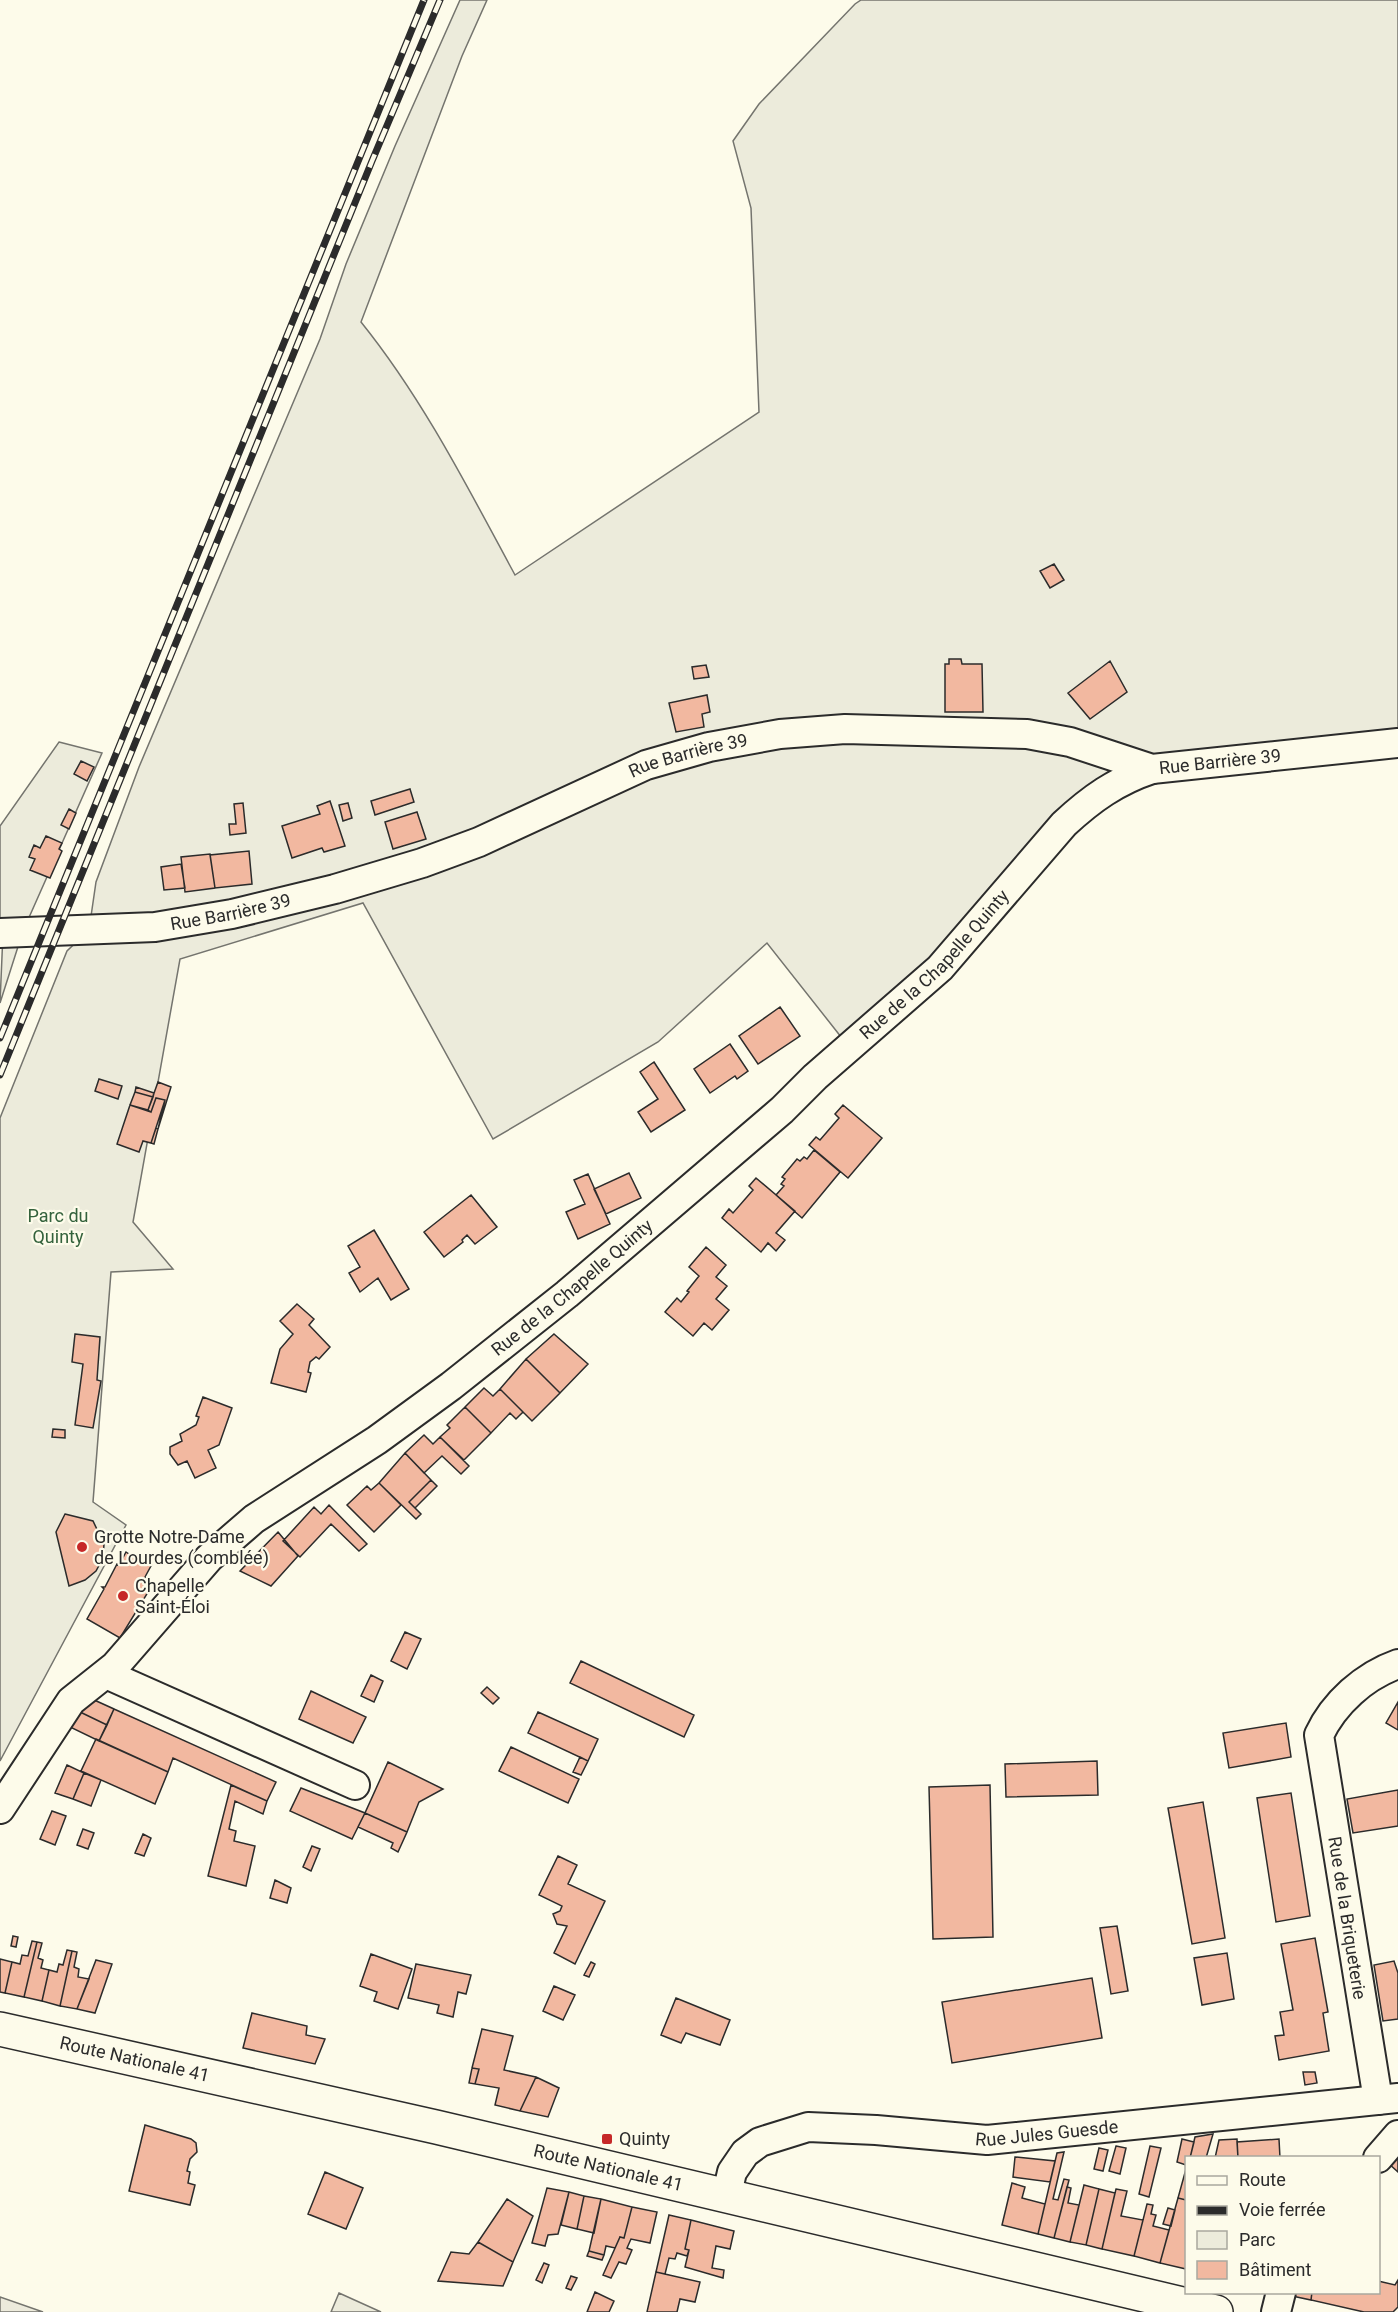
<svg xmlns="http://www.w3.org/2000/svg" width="1398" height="2312" viewBox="0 0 1398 2312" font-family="Roboto,sans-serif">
<rect width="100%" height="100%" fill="#fdfbea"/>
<path fill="#ecebdb" stroke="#74746e" stroke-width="1.5" d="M460,0H487L462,56L361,322C423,399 468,488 515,575L759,412L751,208L733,141L759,104L855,4L861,0H1398V743L1107,789L849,1047L767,943L658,1042L493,1139L363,903L180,959L133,1222L173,1269L111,1272L93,1502L126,1525L0,1761V1118L67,951L89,930L96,882L139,767L320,339L346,264L395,146Z
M59,742L102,753L23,931L0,1003L3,933H0V826Z
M339,2293L381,2312H331Z"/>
<path fill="#eceadb" stroke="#74746e" stroke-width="1.5" d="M0,2297L43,2312H0Z"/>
<path fill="#f2b8a0" stroke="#2b2b2b" stroke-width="1.5" d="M1054,564L1064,580L1050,588L1040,571Z
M949,659H961L962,664H982L983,712H945V664H949Z
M1110,661L1127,692L1090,719L1068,693Z
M706,665L709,677L694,679L692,667Z
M707,695L710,712L702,714L704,727L676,732L669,703Z
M81,761L94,767L87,781L74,774Z
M410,789L414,802L375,815L371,801Z
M330,801L345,846L324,852L322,848L292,858L282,826L320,814L317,806Z
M243,803L246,833L230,835L229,824H236L234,804Z
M348,803L352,818L343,821L339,805Z
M69,809L76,813L69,829L61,825Z
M417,812L426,839L393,849L385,822Z
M46,836L62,843L59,849L62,851L50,878L30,870L35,859L29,857L34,845L40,848Z
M249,851L252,884L215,888L210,855Z
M210,854L215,888L185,892L181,857Z
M181,864L185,888L164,890L161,867Z
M780,1007L800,1036L758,1064L739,1036Z
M730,1044L748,1071L737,1079L735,1076L710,1093L694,1069Z
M654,1062L685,1110L651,1132L638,1112L658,1099L640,1072Z
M99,1079L122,1086L118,1099L95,1091Z
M158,1082L171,1087L158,1129L165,1100L156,1098L151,1112L148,1110Z
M136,1087L154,1093L153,1097L135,1092Z
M135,1092L153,1097L148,1110L130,1105Z
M156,1098L165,1100L151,1143L143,1141L139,1152L117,1144L130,1105L151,1112Z
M843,1105L882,1138L848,1178L809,1145L816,1137L820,1140L839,1118L835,1114Z
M156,1128L158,1129L154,1144L151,1143Z
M814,1150L840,1172L802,1218L776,1195L784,1186L781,1184L785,1179L782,1177L797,1159L800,1161L804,1157L807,1159Z
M629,1173L641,1198L606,1214L594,1189Z
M588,1174L610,1224L578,1239L566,1212L585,1204L574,1180Z
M756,1178L795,1211L776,1233L785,1240L776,1251L768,1243L761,1252L722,1218L729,1209L733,1213L753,1190L749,1186Z
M471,1195L497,1227L475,1244L467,1235L462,1240L463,1242L444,1257L424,1232Z
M374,1230L409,1289L391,1300L378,1278L360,1292L349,1273L360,1267L348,1246Z
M706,1247L726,1265L716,1277L727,1286L716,1299L729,1310L712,1330L704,1323L693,1336L665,1312L677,1298L681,1302L689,1292L687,1291L699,1276L689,1267Z
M297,1304L314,1319L309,1325L330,1347L319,1359L316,1357L310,1362L308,1372L311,1373L306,1392L271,1383L280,1349L293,1334L280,1321Z
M75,1334L100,1337L97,1380L101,1381L93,1428L75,1425L83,1364L72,1362Z
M554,1334L588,1364L560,1393L526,1359Z
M526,1359L560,1393L532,1421L500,1389Z
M484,1388L493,1396L500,1389L523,1412L516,1419L510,1413L491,1433L465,1407Z
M203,1397L232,1408L219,1445L208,1450L216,1468L195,1478L187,1461L178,1465L170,1454V1447L182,1441L180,1434L196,1425L199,1417L196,1416Z
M465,1407L491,1433L464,1460L440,1437L450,1428L447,1425Z
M53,1429L65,1430V1438L52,1437Z
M424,1435L433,1444L440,1437L469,1466L461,1474L442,1456L424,1473L405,1453Z
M405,1453L431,1480L409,1502L421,1514L416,1519L379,1483Z
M431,1480L437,1486L415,1508L409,1502Z
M379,1483L401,1505L374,1532L347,1505L367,1486L371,1490Z
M329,1505L367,1544L359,1551L331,1524L300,1557L283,1541L314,1507L321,1514Z
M65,1514L93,1521L104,1544L103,1558L96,1571L85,1580L69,1586L56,1532Z
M278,1532L298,1556L271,1586L240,1571Z
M126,1552L132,1556L135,1554L152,1564L145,1577L153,1584L120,1638L87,1619L104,1589L102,1587H105L117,1564L119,1565Z
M405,1632L421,1639L407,1669L391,1661Z
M581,1661L694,1715L684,1737L570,1683Z
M371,1675L383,1681L374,1702L361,1696Z
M487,1687L499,1698L493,1704L481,1693Z
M311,1691L366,1717L353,1743L299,1719Z
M92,1699L114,1709L107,1725L78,1711Z
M1398,1702V1730L1386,1723Z
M114,1709L276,1782L267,1801L173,1758L168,1772L99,1741Z
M78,1711L107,1725L99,1741L70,1727Z
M538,1712L598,1739L588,1761L528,1733Z
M1286,1723L1291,1757L1229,1768L1223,1733Z
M96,1739L168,1772L155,1804L81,1771Z
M511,1747L579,1779L568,1803L499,1771Z
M580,1757L588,1761L581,1775L573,1772Z
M1097,1761L1098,1795L1006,1797L1005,1764Z
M388,1762L443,1789L419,1802L407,1832L365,1813Z
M67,1765L84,1773L73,1799L55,1793Z
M84,1773L101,1780L91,1806L73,1799Z
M231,1785L267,1801L263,1814L235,1801L229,1829L236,1831L234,1841L255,1846L246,1886L208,1876Z
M990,1785L993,1937L933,1939L929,1787Z
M301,1788L365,1813L352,1839L290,1811Z
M1398,1790V1826L1353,1833L1347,1799Z
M1291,1793L1310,1916L1276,1922L1257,1798Z
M1203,1802L1225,1938L1192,1944L1168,1808Z
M52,1811L66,1816L55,1845L40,1839Z
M365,1813L407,1832L398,1852L391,1848L393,1843L358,1827Z
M83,1829L94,1833L88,1849L77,1845Z
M143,1834L151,1838L144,1856L135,1853Z
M312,1846L320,1849L311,1871L303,1867Z
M558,1856L577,1865L568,1884L605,1901L575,1964L554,1953L567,1926L557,1924L553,1914L560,1911L562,1906L539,1895Z
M275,1880L291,1888L287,1903L270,1898Z
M1117,1926L1128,1991L1111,1994L1100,1928Z
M13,1936L18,1937L16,1947L11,1946Z
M1315,1938L1328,2012L1323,2013L1329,2051L1279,2060L1275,2036L1284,2035L1280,2012L1293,2010L1281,1944Z
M32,1941L37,1942L24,1997L5,1993L12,1962L20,1964L22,1955L28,1956Z
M37,1942L42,1943L38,1958L43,1960L41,1968L49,1970L42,2001L24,1997Z
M67,1950L72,1951L60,2006L42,2001L49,1970L57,1972L59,1964L63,1965Z
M72,1951L77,1952L74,1967L79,1969L78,1977L89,1979L77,2009L60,2006Z
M1227,1953L1234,1999L1202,2005L1194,1958Z
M371,1954L412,1969L398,2009L374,2001L377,1992L360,1986Z
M0,1959L12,1962L5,1993L0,1992Z
M96,1960L112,1964L95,2013L77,2009Z
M1394,1961L1398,1973V2019L1383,2021L1374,1965Z
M591,1962L595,1964L589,1977L584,1975Z
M416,1964L471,1975L466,1994L458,1992L453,2017L437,2013L439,2005L408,1998Z
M1092,1978L1102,2038L952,2063L942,2002Z
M554,1986L575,1995L563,2020L543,2011Z
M676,1998L730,2020L720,2045L686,2033L681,2043L661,2035Z
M252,2013L307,2026L306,2035L325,2039L315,2064L243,2048Z
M482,2029L513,2036L504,2070L536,2077L520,2111L495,2105L499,2088L475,2084L479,2069L472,2068Z
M472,2068L479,2069L475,2084L469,2083Z
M1303,2072H1315L1317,2083L1305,2085Z
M536,2077L559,2088L548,2117L520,2111Z
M145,2125L191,2139L196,2143L197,2152L190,2159L187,2171L190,2172L188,2183L195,2185L190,2205L129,2191Z
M1213,2134L1206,2158H1190L1195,2137Z
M1182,2139L1194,2142L1190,2158H1186V2165L1177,2162Z
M1237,2139L1238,2158H1215L1219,2140Z
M1279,2139L1280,2158H1238L1237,2142Z
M1116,2146L1126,2148L1120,2174L1109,2171Z
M1150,2146L1161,2148L1149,2197L1139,2194Z
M1099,2148L1108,2150L1103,2171L1094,2169Z
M1398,2151V2172L1388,2163Z
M1064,2152L1053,2199L1058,2200L1064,2179L1069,2180L1054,2238L1038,2234L1057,2153Z
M1015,2157L1055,2161L1050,2182L1013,2177Z
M1186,2169V2200L1178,2198Z
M325,2172L363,2188L346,2229L308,2214Z
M1012,2183L1025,2187L1022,2198L1045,2204L1038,2234L1002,2225Z
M1084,2185L1099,2189L1086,2245L1070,2242Z
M1067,2187L1071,2188L1068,2203L1079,2205L1070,2242L1054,2238Z
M547,2188L569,2192L558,2234L548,2235L545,2246L532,2243Z
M1099,2189L1115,2193L1102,2249L1086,2245Z
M1116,2189L1127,2191L1121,2216L1143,2220L1134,2256L1102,2249Z
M569,2192L584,2196L577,2229L561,2225Z
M584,2196L601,2199L594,2233L577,2229Z
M1178,2198L1186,2200V2269L1160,2263Z
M507,2199L533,2216L513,2262L478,2242Z
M601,2199L632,2207L624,2238L620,2237L615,2248L606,2246L604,2255L589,2251Z
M1147,2204L1153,2205L1151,2214L1156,2215L1153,2226L1169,2230L1160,2263L1134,2256Z
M632,2207L657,2212L650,2243L631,2239L627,2248L632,2250L626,2264L619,2262L611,2278L603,2275L620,2237L624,2238Z
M1168,2208L1175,2210L1171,2226L1163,2224Z
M669,2215L691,2220L685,2249L689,2250L687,2256L677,2253L675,2259L669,2258L665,2274L656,2272Z
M691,2220L734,2231L730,2249L716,2246L712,2268L724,2270L723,2278L685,2267L689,2250L685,2249Z
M478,2242L513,2262L503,2286L438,2281L451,2252L469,2254Z
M589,2251L604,2255L602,2260L587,2256Z
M544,2263L549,2265L542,2283L536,2280Z
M656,2272L700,2282L695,2302L680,2299L677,2312H647Z
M571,2276L577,2278L571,2290L566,2288Z
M1398,2280V2307L1393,2312H1364L1311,2300L1312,2292H1378V2281L1395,2285Z
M595,2292L614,2301L609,2312H587Z
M1294,2292H1312L1311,2300L1292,2296Z"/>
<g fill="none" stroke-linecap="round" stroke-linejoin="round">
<defs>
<g id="minor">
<path id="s1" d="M0,933L155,927L232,914L335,889L422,863L479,842L646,765L709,747L780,734L845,729L1027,734L1070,742L1152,769L1398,743"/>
<path d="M106,1674L355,1785"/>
<path id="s2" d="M0,1809L71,1701L115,1666L209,1558L254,1519L377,1440L451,1386L567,1294L782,1110L815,1077L940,968L1064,824C1091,799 1116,781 1152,769"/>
<path d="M1378,2100L1319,1735C1334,1703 1364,1676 1398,1664"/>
<path d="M1378,2158L1398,2135"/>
<path id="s3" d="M727,2194L732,2172L745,2153L760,2142L808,2127L876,2130L987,2140L1398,2098"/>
<path d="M1276,2312L1281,2292"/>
</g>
<g id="major">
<path id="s4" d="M0,2029L436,2127L1216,2312"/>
</g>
</defs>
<use href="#minor" stroke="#2b2b2b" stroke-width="32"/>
<use href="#major" stroke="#2b2b2b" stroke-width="36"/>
<use href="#minor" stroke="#fdfbea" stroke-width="28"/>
<use href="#major" stroke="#fdfbea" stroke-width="33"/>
<defs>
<path id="rail" d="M0,1038L424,0
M0,1075L372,161L440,0"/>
</defs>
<use href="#rail" stroke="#2b2b2b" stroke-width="7"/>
<use href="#rail" stroke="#fdfbea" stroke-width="4.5" stroke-dasharray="14" stroke-linecap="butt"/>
</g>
<g fill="#c62828" stroke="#fdfbea" stroke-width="2">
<circle cx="82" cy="1547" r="6"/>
<circle cx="123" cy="1596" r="6"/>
<rect x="601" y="2133" width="12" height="12" rx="3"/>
</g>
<g text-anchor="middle" stroke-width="4.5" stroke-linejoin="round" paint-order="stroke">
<g font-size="18" fill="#2b2b2b" stroke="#fdfbea">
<text dy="6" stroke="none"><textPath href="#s1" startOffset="718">Rue Barrière 39</textPath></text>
<text dy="6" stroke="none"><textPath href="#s1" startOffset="1258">Rue Barrière 39</textPath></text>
<text dy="6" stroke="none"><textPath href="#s1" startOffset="232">Rue Barrière 39</textPath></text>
<text dy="6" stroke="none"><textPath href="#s2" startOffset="1268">Rue de la Chapelle Quinty</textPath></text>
<text dy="6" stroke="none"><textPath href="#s2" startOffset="782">Rue de la Chapelle Quinty</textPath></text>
<text transform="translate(1347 1918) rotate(81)" y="6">Rue de la Briqueterie</text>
<text dy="6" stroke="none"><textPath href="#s4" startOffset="138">Route Nationale 41</textPath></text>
<text dy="6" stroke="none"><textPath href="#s3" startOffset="354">Rue Jules Guesde</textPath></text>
<text dy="6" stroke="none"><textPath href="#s4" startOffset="624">Route Nationale 41</textPath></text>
</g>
<g font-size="18" fill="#34623c" stroke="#fdfbea">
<text x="58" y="1222">Parc du<tspan x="58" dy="21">Quinty</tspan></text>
</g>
<g font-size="18" fill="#2b2b2b" stroke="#fdfbea" text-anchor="start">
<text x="94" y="1543">Grotte Notre-Dame<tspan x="94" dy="21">de Lourdes (comblée)</tspan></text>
<text x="135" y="1592">Chapelle<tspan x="135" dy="21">Saint-Éloi</tspan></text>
<text x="619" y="2145">Quinty</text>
</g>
</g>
<rect x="1185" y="2156" width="195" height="138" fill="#fdfbea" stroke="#a9a89e" stroke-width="1.5"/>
<rect x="1197" y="2176" width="30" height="9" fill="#fdfbea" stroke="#a9a89e" stroke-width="1.5"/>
<text x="1239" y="2186" font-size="18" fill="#2b2b2b">Route</text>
<rect x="1197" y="2206" width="30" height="9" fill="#2b2b2b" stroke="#a9a89e" stroke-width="1.5"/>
<text x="1239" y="2216" font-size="18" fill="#2b2b2b">Voie ferrée</text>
<rect x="1197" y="2231" width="30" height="18" fill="#ecebdb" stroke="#a9a89e" stroke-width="1.5"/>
<text x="1239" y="2246" font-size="18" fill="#2b2b2b">Parc</text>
<rect x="1197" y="2261" width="30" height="18" fill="#f2b8a0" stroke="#a9a89e" stroke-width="1.5"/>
<text x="1239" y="2276" font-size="18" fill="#2b2b2b">Bâtiment</text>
</svg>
